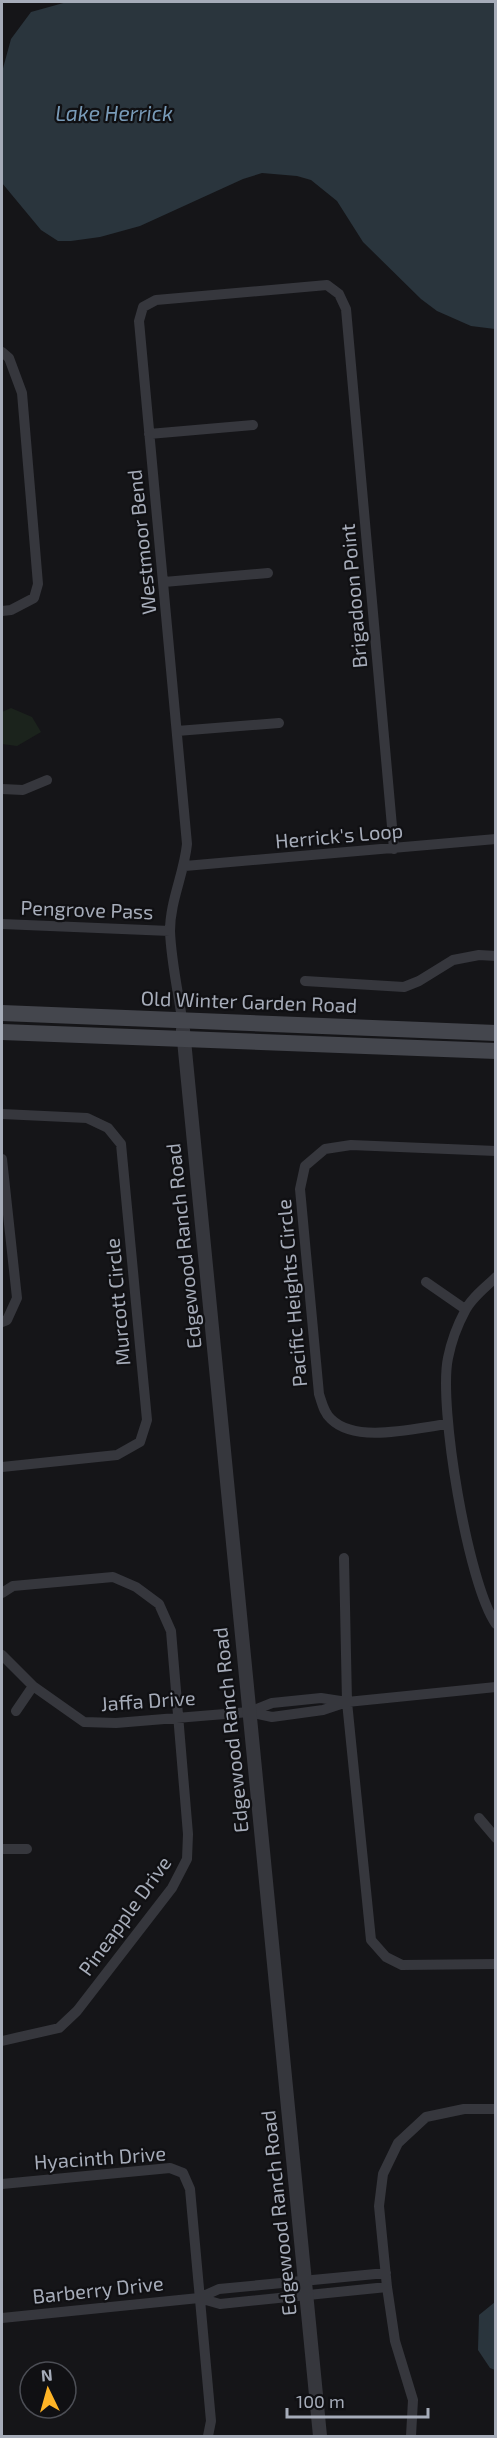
<svg xmlns="http://www.w3.org/2000/svg" width="497" height="2438" viewBox="0 0 497 2438" font-family="'Exo 2',sans-serif">
<rect width="100%" height="100%" fill="#151518"/>
<path fill="#1b231c" d="M11,708L32,717L41,732L17,746L2,744V712Z"/>
<path fill="#2a353d" d="M67,2H495V329L471,326L437,311L421,299L363,242L337,201L311,180L297,176L262,173L243,179L140,226L100,237L71,241H58L41,230L2,183V72L11,39L31,12Z
M495,2302H496L495,2370L490,2368L478,2350L479,2315Z"/>
<g fill="none" stroke-linecap="round" stroke-linejoin="round">
<path stroke="#36373d" stroke-width="10" d="M2,352L9,358L22,393L38,584L34,598L11,610L2,611
M149,434L253,425
M164,582L268,573
M177,731L279,723
M2,789L23,790L47,780
M185,866L496,839
M2,924L170,931
M305,981L404,987L419,981L453,960L479,955L496,956
M182,1019C178,991 171,960 170,931C170,901 184,874 187,844L139,321L143,307L156,300L327,285L339,294L346,309L394,849
M2,1114L87,1118L108,1128L121,1144L147,1420L140,1442L117,1455L2,1467
M2,1159L17,1298L7,1320L2,1322
M496,1277C486,1287 471,1298 465,1311C458,1324 451,1343 448,1358C438,1405 468,1585 496,1624
M426,1282L465,1309
M448,1424C415,1428 356,1444 331,1419C324,1413 322,1403 319,1394L300,1189L305,1166L325,1149L351,1145L496,1151
M344,1558L347,1702L371,1940L386,1957L402,1965L496,1964
M2,1593L13,1586L113,1577L136,1587L159,1604L171,1631L188,1834L187,1859L172,1888L77,2011L59,2028L2,2041
M2,1655L33,1686L84,1722L116,1723L249,1712L272,1717L323,1710L347,1702
M16,1711L33,1686
M249,1712L272,1703L321,1698L347,1702L496,1687
M479,1818L496,1838
M2,1849H27
M2,2184L170,2168L183,2173L190,2189L211,2421L208,2436
M199,2298L220,2304L387,2287
M2,2318L199,2298L219,2289L386,2273
M411,2436L413,2400L395,2341L387,2287L379,2206L383,2174L398,2143L426,2117L464,2109H496"/>
<path stroke="#36373d" stroke-width="14" d="M183,1030L320,2436"/>
<path stroke="#44464d" stroke-width="16" d="M2,1013L496,1033
M2,1032L496,1051"/>
</g>
<g text-anchor="middle" stroke-width="4.5" stroke-linejoin="round" paint-order="stroke">
<g font-size="20" fill="#a6acb9" stroke="#101013">
<text transform="translate(142 542) rotate(-96)" y="7">Westmoor Bend</text>
<text transform="translate(354 596) rotate(-95)" y="7">Brigadoon Point</text>
<text transform="translate(339 836) rotate(-5)" y="7">Herrick's Loop</text>
<text transform="translate(87 910) rotate(2)" y="7">Pengrove Pass</text>
<text transform="translate(249 1002) rotate(2)" y="7">Old Winter Garden Road</text>
<text transform="translate(184 1246) rotate(-96)" y="7">Edgewood Ranch Road</text>
<text transform="translate(292 1293) rotate(-95)" y="7">Pacific Heights Circle</text>
<text transform="translate(118 1302) rotate(-95)" y="7">Murcott Circle</text>
<text transform="translate(148 1701) rotate(-4)" y="7">Jaffa Drive</text>
<text transform="translate(231 1730) rotate(-96)" y="7">Edgewood Ranch Road</text>
<text transform="translate(125 1916) rotate(-54)" y="7">Pineapple Drive</text>
<text transform="translate(100 2158) rotate(-4)" y="7">Hyacinth Drive</text>
<text transform="translate(279 2213) rotate(-96)" y="7">Edgewood Ranch Road</text>
<text transform="translate(98 2290) rotate(-6)" y="7">Barberry Drive</text>
</g>
<g font-size="21" font-style="italic" fill="#799bb8" stroke="#101013">
<text x="114" y="121">Lake Herrick</text>
</g>
</g>
<rect width="497" height="2438" fill="none" stroke="#a6acb9" stroke-width="6"/>
<g transform="translate(48 2390) rotate(355)"><circle r="28" fill="#101013" stroke="#4c4e55" stroke-width="1.5"/>
<path d="M0-4.5L10 22L0 15L-10 22Z" fill="#ffb426"/>
<text y="-9" font-size="16" font-weight="bold" text-anchor="middle" fill="#a6acb9">N</text>
</g>
<path d="M287 2408v9h141v-9" fill="none" stroke="#a6acb9" stroke-width="3"/>
<text x="296" y="2408" font-size="18" fill="#a6acb9" stroke="#101013" stroke-width="4.5" paint-order="stroke">100 m</text>
</svg>
